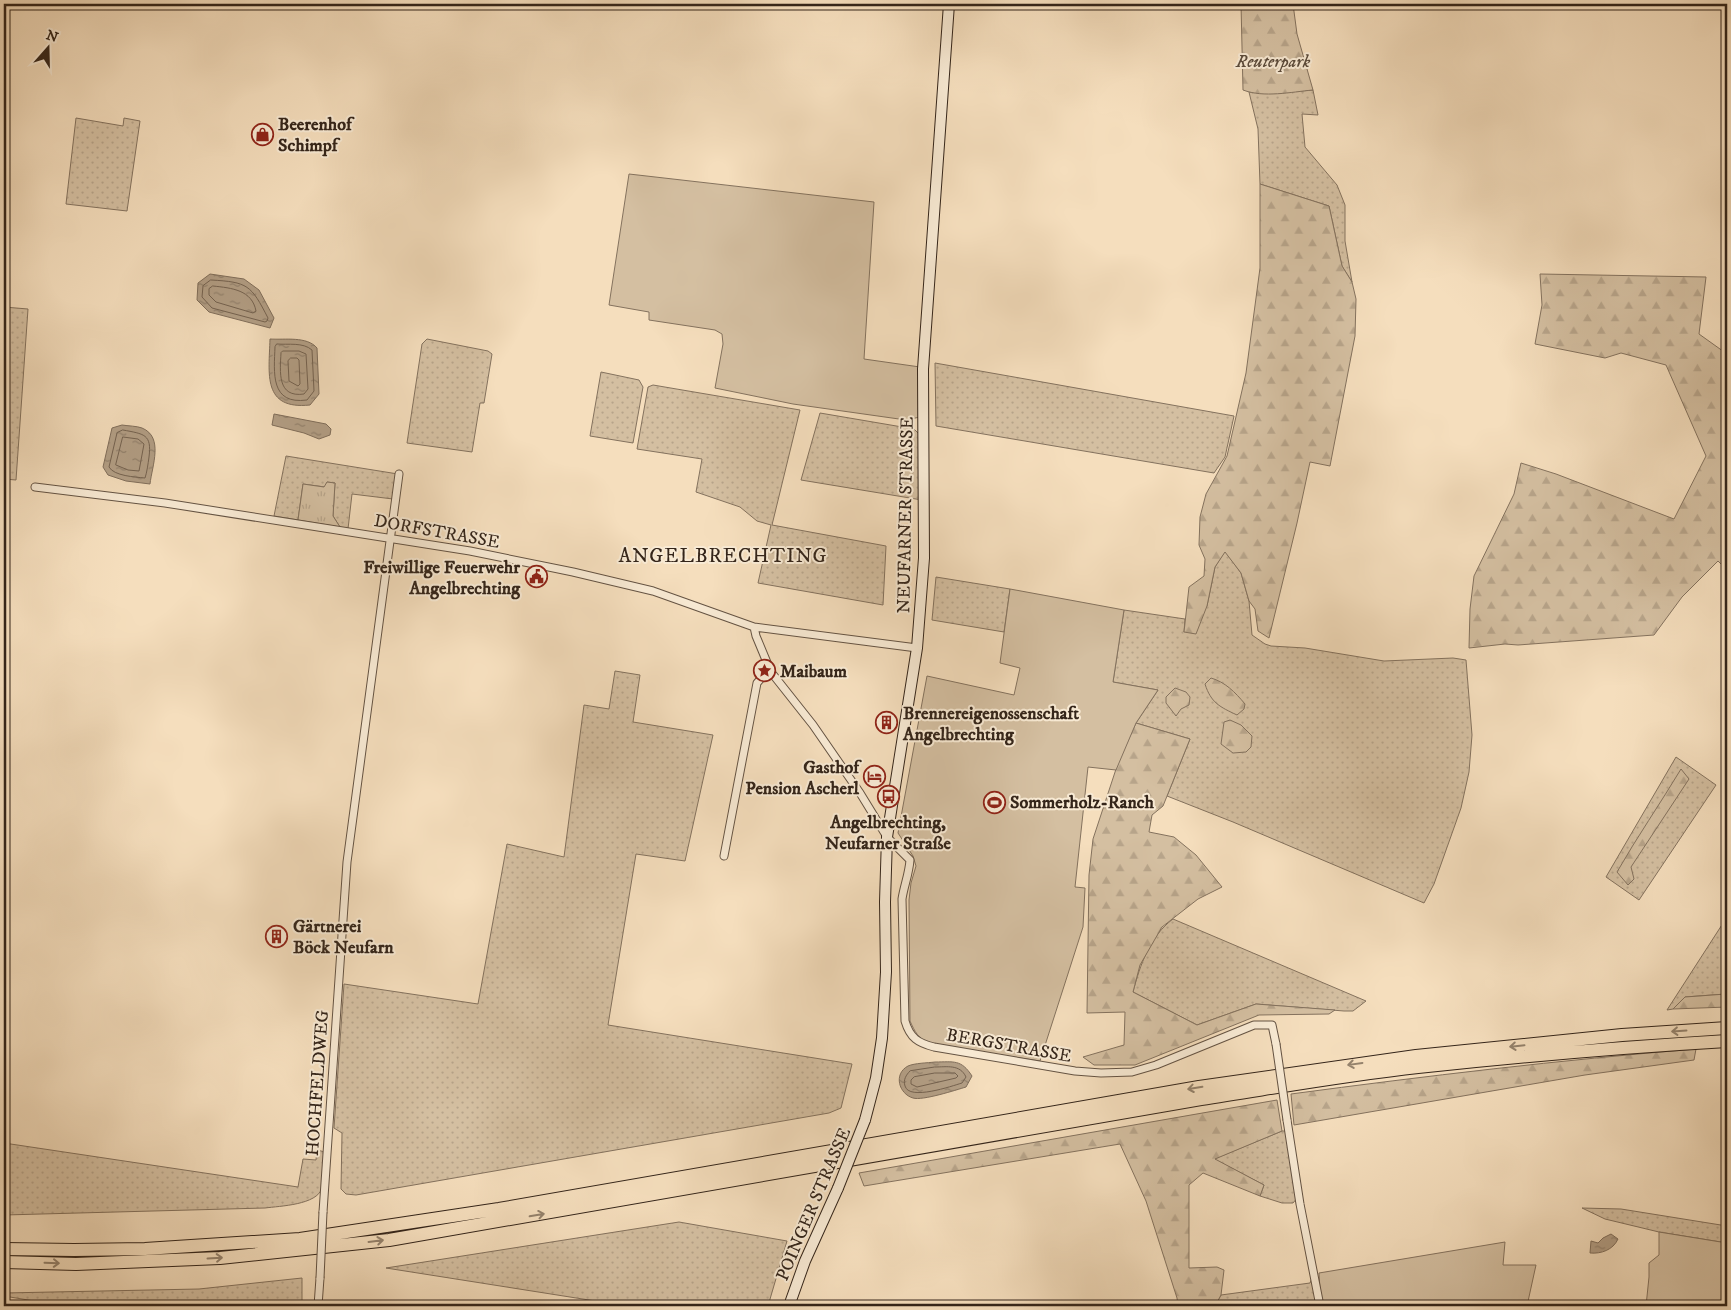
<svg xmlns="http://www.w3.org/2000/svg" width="1731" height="1310" viewBox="0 0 1731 1310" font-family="'IM FELL DW Pica',serif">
<defs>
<pattern id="grass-dots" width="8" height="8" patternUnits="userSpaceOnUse" patternTransform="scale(1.25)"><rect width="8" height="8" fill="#d4bfa1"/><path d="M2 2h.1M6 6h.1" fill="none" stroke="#b7a48a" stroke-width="1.8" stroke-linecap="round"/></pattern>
<pattern id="forest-firs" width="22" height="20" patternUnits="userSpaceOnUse" patternTransform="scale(1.25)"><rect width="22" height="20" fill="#d4bfa1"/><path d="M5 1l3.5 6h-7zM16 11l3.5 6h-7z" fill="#b7a48a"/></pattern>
<pattern id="park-tufts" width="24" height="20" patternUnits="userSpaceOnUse" patternTransform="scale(1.25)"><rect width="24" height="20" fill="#d4bfa1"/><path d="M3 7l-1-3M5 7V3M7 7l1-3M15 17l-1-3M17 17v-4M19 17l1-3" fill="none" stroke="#b7a48a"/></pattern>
<pattern id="water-ripples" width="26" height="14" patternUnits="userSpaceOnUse" patternTransform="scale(1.25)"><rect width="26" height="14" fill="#b39f86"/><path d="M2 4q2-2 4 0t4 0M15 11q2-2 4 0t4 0" fill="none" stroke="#92816d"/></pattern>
</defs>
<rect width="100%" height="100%" fill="#f5debd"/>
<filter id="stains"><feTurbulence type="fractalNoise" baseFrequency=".004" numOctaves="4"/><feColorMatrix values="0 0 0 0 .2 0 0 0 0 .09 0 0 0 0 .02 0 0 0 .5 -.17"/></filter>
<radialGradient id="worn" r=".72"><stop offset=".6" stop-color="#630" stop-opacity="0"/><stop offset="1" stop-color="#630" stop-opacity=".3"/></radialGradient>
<path fill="url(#grass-dots)" stroke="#84725e" d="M1313,90L1318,115L1302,114L1305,147L1337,185L1345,205V241L1352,282L1342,266L1329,206L1260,184L1258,129L1249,92L1274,93Z
M76,118L123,126L124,118L140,121L127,211L66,204Z
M4,307L28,309L16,480L4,479Z
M427,339L488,351L492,354L484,403H480L472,452L407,443L422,344Z
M935,363L1234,416L1225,457L1214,473L936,426Z
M601,372L639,380L643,387L633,443L590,436Z
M653,385L800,410L772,525L886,546L883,605L758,583L771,525L757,521L740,507L696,492L702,459L637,449L648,387Z
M820,413L914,429L921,436L922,500L801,480Z
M286,456L398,474L393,499L352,494L348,529L340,527L333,516L335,483L327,482L325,487L303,484L298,520L274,516Z
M1225,551L1241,573L1249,601L1252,635L1265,644L1271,646L1305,648L1384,661L1453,658L1466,660L1472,735L1469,772L1461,808L1434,884L1424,903L1233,822L1167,796L1190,739L1136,723L1158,690L1113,682L1124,610L1185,619L1184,632L1207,606L1215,567Z
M936,577L1010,589L1004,632L932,620Z
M615,671L640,675L633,722L713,735L685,861L636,854L608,1025L852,1064L841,1108L829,1113L356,1195L346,1194L341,1189L342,1133L334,1128L344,984L478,1004L507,844L564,857L584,705L609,709Z
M1676,757L1716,785L1639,900L1606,877Z
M1727,917V970L1725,973L1726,994L1685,997L1673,1009L1667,1010Z
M1173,919L1366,1001L1353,1011H1344L1256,1004L1197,1025L1133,992C1140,965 1150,936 1173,919Z
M1282,1131H1286L1298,1197L1293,1203H1282L1260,1196L1264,1185L1214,1159Z
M4,1143L298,1187L303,1159L316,1160L317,1150L325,1152C324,1163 326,1178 322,1188C317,1205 280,1206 265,1208L4,1215Z
M1582,1208L1621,1209L1727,1226V1243L1659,1232L1605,1219Z
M679,1222L787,1241L768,1306H627L386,1268Z
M302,1278V1306H64L4,1296V1293L199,1289Z
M1312,1278L1318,1306H1215L1221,1295L1310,1283Z"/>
<path fill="url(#forest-firs)" stroke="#84725e" d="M1241,4H1293L1297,34L1313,90C1291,92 1264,98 1243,90Z
M1260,184L1329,206L1342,266L1352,282L1356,299L1355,336L1330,466L1310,462L1297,523L1269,638L1258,631L1255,609L1249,601L1241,573L1225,552L1215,567L1207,606L1196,634L1184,632L1189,587L1204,576L1205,559L1199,545L1200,517L1206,494L1227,456L1246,373L1260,268Z
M1540,274L1706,277L1699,334L1727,354V570L1718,561L1682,597L1654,635L1518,645L1505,644L1469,648L1470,609L1474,576L1514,494L1521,463L1556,474L1674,519L1706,456L1666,365L1621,353L1605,358L1535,344L1542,305Z
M1211,678C1225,682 1235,692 1245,704L1244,709L1237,715C1220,707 1211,703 1205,684Z
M1175,688L1186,692L1190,697L1189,705L1181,709L1176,716L1166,703V697Z
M1230,720L1241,725L1252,736L1251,747L1246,752L1233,753L1221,744L1224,722Z
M1136,723L1190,739L1163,806L1152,815L1149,832L1174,837L1196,855L1222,887L1198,899L1162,927L1140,965L1133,992L1197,1025L1256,1004L1335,1010L1329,1014L1259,1015L1135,1065H1094L1083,1057L1124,1045L1125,1012L1087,1013L1089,875L1093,839L1118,763Z
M1681,769L1689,779L1631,867L1634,879L1628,885L1617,872C1637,837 1660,804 1681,769Z
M1727,970V1007L1673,1009L1685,997L1726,994L1725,973Z
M1696,1049L1694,1060L1585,1075L1294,1125L1291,1094C1426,1076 1560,1060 1696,1049Z
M1277,1100L1282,1131L1215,1159L1264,1185L1260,1196L1203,1173L1189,1185V1268L1217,1267L1224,1270L1221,1295L1215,1306H1178L1177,1298L1146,1201L1120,1144L864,1186L859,1173Z"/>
<path fill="url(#park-tufts)" stroke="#84725e" d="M327,482L335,483L333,516L340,527L298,520L303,484L324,487Z"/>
<path fill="#d4bfa1" stroke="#84725e" d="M629,174L874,202L864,359L920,367V417L906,420L793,404L715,388L723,344L722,334L715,330L649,320V312L609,305Z
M1010,589L1124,610L1113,682L1158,690L1136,723L1116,770L1088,767L1075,887L1085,888L1083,927L1040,1061L929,1044C918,1038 915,1032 910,1021L909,900L911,883L916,866L913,856L898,833L927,676L1014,695L1020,668L1000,663Z
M1659,1232L1727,1243V1306H1646L1649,1277V1263L1659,1255Z
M1505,1242L1503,1265H1536L1527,1306H1321L1319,1273Z"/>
<path fill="url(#water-ripples)" stroke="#806e5b" d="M210,274L244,279L259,290L274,318L270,328L209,312L197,300L198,283Z
M270,339C285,340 307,336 317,348L319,394L310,405C262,410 269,374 270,339Z
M274,414L326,424L331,429L330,435L319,439L304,433L272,425Z
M122,425C128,426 137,426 142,428C164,437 152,466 150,484L126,481L108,475L103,467L112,428Z
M935,1062C954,1062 961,1059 972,1076L966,1087C956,1090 922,1101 913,1098C899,1094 893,1074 908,1066C915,1063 927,1063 935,1062Z
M1611,1234L1618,1239C1613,1250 1601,1254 1590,1253L1591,1241L1598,1243L1603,1238Z"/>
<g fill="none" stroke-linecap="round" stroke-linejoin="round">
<path stroke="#746250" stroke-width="1" d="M211,280C248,282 251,285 268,318L267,321L265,322L212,308L202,297L203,286Z
M213,286C232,288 252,290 256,311L253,313L216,302L209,295V289Z
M277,344C288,345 303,342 312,350L314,391L307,400C270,405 274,373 275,347Z
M283,351H299L306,354L308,389L304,394C277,398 280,372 281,353Z
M291,358H297L299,360L300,384L298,386L289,381L288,361Z
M123,430C144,434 152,434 149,457C148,464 147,472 145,478C135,477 114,476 109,467L117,433Z
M123,437L138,439L144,444L139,471L128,470L116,465Z
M935,1067C947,1067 960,1064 966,1077L962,1083C952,1086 909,1101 905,1086C903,1080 906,1075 910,1071Z
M935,1073H955L958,1076L956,1078L917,1087L911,1084V1080L914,1077Z"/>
<defs>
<path id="street" d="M35,487L165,503L470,551L573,572L653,591L754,627L917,648
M754,627L756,636L771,672L813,725L860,793L887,837L910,860C909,874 904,886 902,899L905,1021C910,1038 918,1043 934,1047L1075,1071L1101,1073L1132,1072L1156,1065L1254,1025H1272L1276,1044
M724,856L757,683L764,675L771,672
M1287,1120L1300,1204L1320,1306
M323,1212L347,862L399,474
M318,1306L320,1278"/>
<path id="secondary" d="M865,1120L876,1078L882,1038L886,972L885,902L887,837L917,648L924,558L923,369L949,4
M789,1306L805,1261L838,1188"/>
<path id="highway" d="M4,1249L74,1250L145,1249L300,1239L499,1209L1199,1087L1416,1056L1622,1035L1727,1028
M4,1262L76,1264L220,1258L389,1240L1201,1099C1273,1088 1345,1075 1418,1067C1521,1056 1624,1047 1727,1041"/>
</defs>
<use href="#street" stroke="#645343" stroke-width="9"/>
<use href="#secondary" stroke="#34251a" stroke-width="12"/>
<use href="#highway" stroke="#34251a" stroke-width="14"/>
<use href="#street" stroke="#f8ead4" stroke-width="7"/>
<use href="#secondary" stroke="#f8ead4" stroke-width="10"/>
<use href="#highway" stroke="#f5debd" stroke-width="12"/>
<defs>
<path id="street-bridge" d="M1276,1044L1287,1120
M320,1278L323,1212"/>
<path id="secondary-bridge" d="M838,1188L865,1120"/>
</defs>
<use href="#street-bridge" stroke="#645343" stroke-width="9" stroke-linecap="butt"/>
<use href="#secondary-bridge" stroke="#34251a" stroke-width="12" stroke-linecap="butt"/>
<use href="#street-bridge" stroke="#f8ead4" stroke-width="7"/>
<use href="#secondary-bridge" stroke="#f8ead4" stroke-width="10"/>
</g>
<defs><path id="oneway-shaft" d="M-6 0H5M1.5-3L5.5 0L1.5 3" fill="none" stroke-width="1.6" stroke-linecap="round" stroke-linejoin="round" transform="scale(1.25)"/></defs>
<g stroke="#94826c">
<use href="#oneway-shaft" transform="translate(1679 1031) rotate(176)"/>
<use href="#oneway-shaft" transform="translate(1517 1046) rotate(174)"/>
<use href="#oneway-shaft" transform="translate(1355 1064) rotate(172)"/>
<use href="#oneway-shaft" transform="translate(1195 1088) rotate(171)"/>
<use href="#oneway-shaft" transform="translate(537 1215) rotate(-10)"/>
<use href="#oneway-shaft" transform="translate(376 1241) rotate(-7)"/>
<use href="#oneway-shaft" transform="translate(215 1258) rotate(-3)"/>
<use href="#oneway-shaft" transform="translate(52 1263) rotate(2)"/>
</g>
<defs>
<symbol id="shop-ring" viewBox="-11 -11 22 22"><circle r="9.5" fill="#f8ead4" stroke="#8f2418" stroke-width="1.5"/><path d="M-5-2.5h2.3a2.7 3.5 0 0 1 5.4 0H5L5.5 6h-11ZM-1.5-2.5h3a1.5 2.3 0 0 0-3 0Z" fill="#8f2418"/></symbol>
<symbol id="civic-ring" viewBox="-11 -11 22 22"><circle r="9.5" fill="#f8ead4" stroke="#8f2418" stroke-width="1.5"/><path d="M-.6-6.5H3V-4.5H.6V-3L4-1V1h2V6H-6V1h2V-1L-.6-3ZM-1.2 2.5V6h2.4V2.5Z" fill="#8f2418"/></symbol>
<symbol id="sight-ring" viewBox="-11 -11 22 22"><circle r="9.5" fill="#f8ead4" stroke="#8f2418" stroke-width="1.5"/><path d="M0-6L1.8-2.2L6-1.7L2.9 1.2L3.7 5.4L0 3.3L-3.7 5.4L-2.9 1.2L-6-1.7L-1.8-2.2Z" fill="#8f2418"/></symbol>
<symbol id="building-ring" viewBox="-11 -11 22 22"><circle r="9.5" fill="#f8ead4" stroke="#8f2418" stroke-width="1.5"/><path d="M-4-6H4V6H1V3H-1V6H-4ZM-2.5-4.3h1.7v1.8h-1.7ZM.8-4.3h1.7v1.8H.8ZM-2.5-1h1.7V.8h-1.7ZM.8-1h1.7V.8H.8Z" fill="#8f2418"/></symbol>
<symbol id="hotel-ring" viewBox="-11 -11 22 22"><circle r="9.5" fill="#f8ead4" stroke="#8f2418" stroke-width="1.5"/><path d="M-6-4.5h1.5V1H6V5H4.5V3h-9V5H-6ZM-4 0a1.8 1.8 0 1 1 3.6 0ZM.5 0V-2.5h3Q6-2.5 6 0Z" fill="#8f2418"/></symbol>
<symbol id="bus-ring" viewBox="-11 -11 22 22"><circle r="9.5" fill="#f8ead4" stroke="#8f2418" stroke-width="1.5"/><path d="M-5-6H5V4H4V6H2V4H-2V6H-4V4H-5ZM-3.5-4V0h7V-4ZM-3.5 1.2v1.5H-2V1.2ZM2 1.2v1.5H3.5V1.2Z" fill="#8f2418"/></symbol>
<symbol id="stadium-ring" viewBox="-11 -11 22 22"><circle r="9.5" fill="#f8ead4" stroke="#8f2418" stroke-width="1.5"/><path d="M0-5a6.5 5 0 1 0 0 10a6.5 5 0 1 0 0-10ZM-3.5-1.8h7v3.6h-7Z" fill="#8f2418"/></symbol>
</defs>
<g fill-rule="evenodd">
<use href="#shop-ring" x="250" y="122" width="25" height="25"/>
<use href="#civic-ring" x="524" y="564" width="25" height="25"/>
<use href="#sight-ring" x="752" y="658" width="25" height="25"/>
<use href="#building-ring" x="874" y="710" width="25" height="25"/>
<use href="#hotel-ring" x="862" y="764" width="25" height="25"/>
<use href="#bus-ring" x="876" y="784" width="25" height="25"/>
<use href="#stadium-ring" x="982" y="790" width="25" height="25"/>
<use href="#building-ring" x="264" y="924" width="25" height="25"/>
</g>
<g text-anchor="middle" stroke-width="4" stroke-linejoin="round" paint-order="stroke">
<g font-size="18" font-style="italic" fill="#5c4c3c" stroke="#f8ead4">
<text x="1273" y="67">Reuterpark</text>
</g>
<g font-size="18" font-weight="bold" fill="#34251a" stroke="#f8ead4" text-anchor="start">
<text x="278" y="130">Beerenhof<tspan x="278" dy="21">Schimpf</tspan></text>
<text x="520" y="573" text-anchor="end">Freiwillige Feuerwehr<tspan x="520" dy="21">Angelbrechting</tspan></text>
<text x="780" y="677">Maibaum</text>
<text x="903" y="719">Brennereigenossenschaft<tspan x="903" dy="21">Angelbrechting</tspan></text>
<text x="859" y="773" text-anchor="end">Gasthof<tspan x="859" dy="21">Pension Ascherl</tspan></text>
<text x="1010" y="808">Sommerholz-Ranch</text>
<text x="888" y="828" text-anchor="middle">Angelbrechting,<tspan x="888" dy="21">Neufarner Straße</tspan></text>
<text x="293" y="932">Gärtnerei<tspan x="293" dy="21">Böck Neufarn</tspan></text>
</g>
<g font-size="18" fill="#34251a" stroke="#f8ead4">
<text transform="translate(905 515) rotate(-89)" y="6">NEUFARNER STRASSE</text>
<text transform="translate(437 531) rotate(10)" y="6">DORFSTRASSE</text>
<text transform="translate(1009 1045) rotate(10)" y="6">BERGSTRASSE</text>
<text transform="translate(317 1083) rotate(-86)" y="6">HOCHFELDWEG</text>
<text transform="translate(813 1204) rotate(-67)" y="6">POINGER STRASSE</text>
</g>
<g font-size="20" letter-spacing="1" fill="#34251a" stroke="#f8ead4">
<text x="723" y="562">ANGELBRECHTING</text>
</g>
</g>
<rect width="1731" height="1310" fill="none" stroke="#f5debd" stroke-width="20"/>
<rect x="5" y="5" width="1721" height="1300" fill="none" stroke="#34251a" stroke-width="2.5"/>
<rect x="10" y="10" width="1711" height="1290" fill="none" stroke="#34251a"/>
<g transform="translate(48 48) rotate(20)" stroke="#f8ead4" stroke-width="4" paint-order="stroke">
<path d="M0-4L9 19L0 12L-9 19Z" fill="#34251a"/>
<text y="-8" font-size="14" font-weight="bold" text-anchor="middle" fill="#34251a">N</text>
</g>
<rect width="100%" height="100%" filter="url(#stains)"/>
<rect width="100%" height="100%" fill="url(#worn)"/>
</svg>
